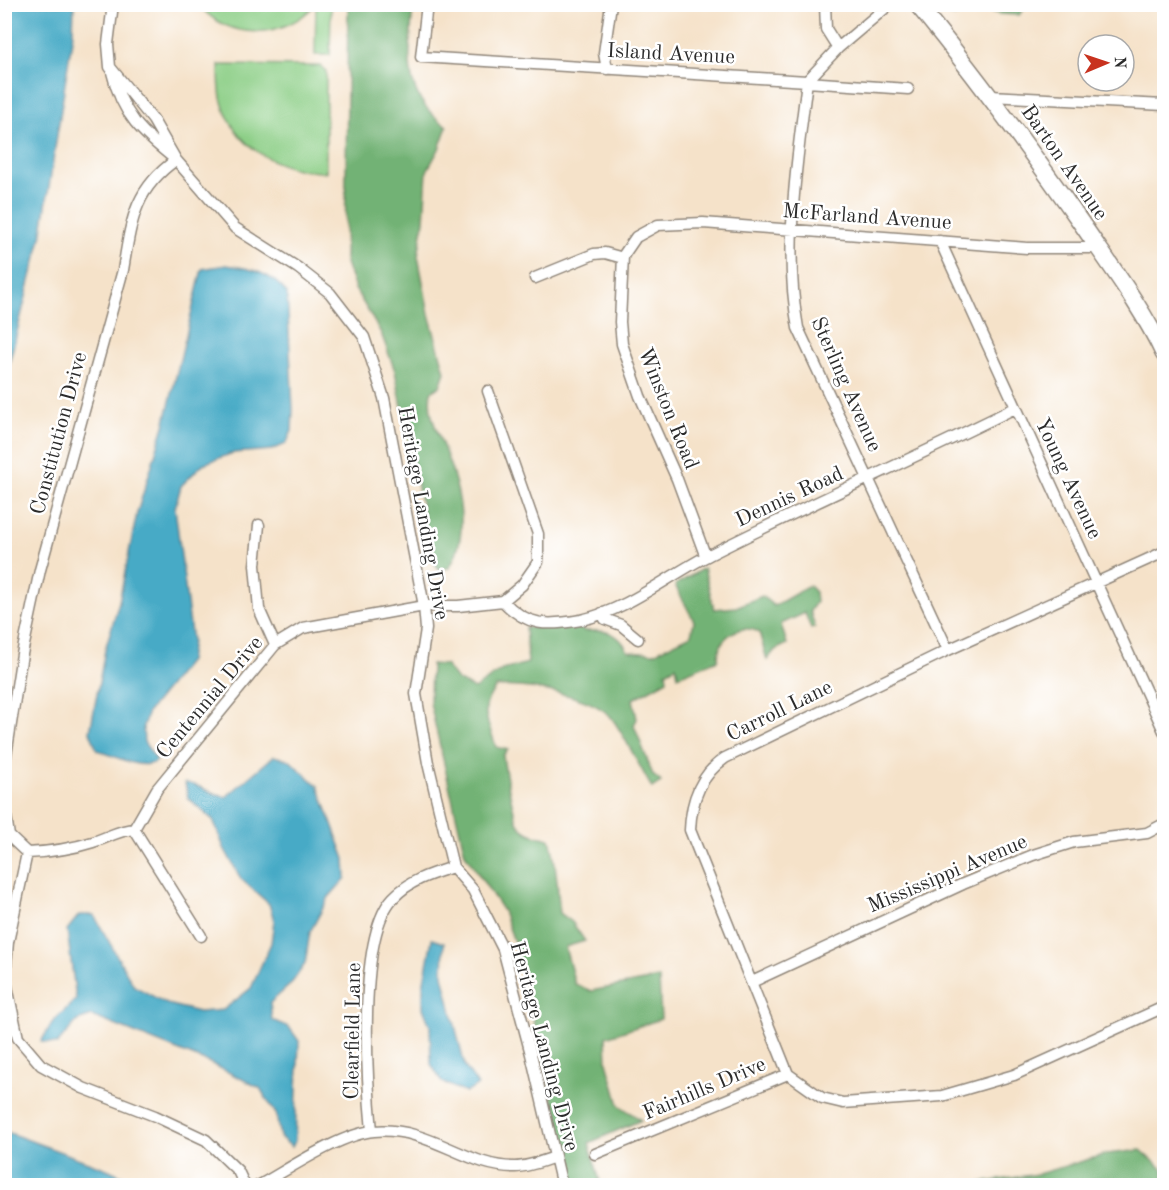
<svg xmlns="http://www.w3.org/2000/svg" width="1169" height="1190" viewBox="0 0 1169 1190" font-family="'Old Standard TT',serif">
<rect width="100%" height="100%" fill="#fff"/>
<filter id="ink" filterUnits="userSpaceOnUse"><feTurbulence type="fractalNoise" baseFrequency=".0167" numOctaves="2"/><feDisplacementMap in="SourceGraphic" scale="12" xChannelSelector="R" yChannelSelector="G"/><feConvolveMatrix kernelMatrix="1 2 1 2 8 2 1 2 1" color-interpolation-filters="sRGB"/></filter>
<filter id="wash" filterUnits="userSpaceOnUse"><feTurbulence type="fractalNoise" baseFrequency=".008" numOctaves="4" result="noise"/><feDisplacementMap in="SourceGraphic" scale="24" xChannelSelector="R" yChannelSelector="G"/><feGaussianBlur stdDeviation="1.35" result="paint"/><feColorMatrix in="noise" values="0 0 0 0 0 0 0 0 0 0 0 0 0 0 0 0 0 1.4 0 .05"/><feComposite in="paint" operator="in"/></filter>
<g filter="url(#wash)">
<rect width="100%" height="100%" fill="#f5e2c9"/>
<path fill="#8dcf87" stroke="#5c7d59" stroke-width="1.5" d="M199,5H315C284,39 229,42 199,5Z
M316,5H331L330,55H315Z
M219,65L320,66L326,71V172C278,172 233,147 221,98C219,87 219,76 219,65Z"/>
<path fill="#72b274" stroke="#4e6e50" stroke-width="1.5" d="M348,5H413C410,54 399,94 447,126L439,149L427,171L424,221L418,256L429,314L445,372L440,386L431,392C428,411 434,424 441,441C457,480 473,530 449,568L439,569L432,559L395,371L381,333L355,289L345,260Z
M935,5H1036L1026,6L1019,15L1000,14L977,7L955,16L943,13Z
M704,568L714,609L736,607L762,596L774,606L809,586L815,592L816,602L810,611L815,627L811,629L805,613L781,624L787,644L775,650L767,660L759,632C739,622 717,638 718,660L678,676L676,666L666,672L667,680L633,699L637,719L634,725L653,775L661,782L652,788C641,770 622,730 610,716C590,695 524,684 496,687C477,710 489,722 496,747L508,750L503,755C504,766 514,818 519,825C526,835 539,836 550,839C557,863 557,888 560,913L572,922L585,941L565,947L575,984L591,991L659,978L661,1019L606,1037L607,1062L619,1105L641,1120L589,1143L601,1185H572L517,950L503,911L465,854L430,703L431,664L445,665L457,680L474,689L502,670L528,663L525,628L577,624L584,631C606,630 618,631 628,651L654,653L691,635L694,621L675,585Z
M1141,1150L1164,1170V1185H965L1038,1174L1107,1154Z"/>
<path fill="#46aac6" stroke="#386a78" stroke-width="1.5" d="M5,4L74,5L73,33L41,238L5,379Z
M226,265C250,268 273,273 287,294L293,409L292,431L286,444L272,450L233,453L203,464L181,486L175,508L192,641L189,661L148,712L143,726L144,742L157,761C142,772 113,755 97,750L90,732L105,650L119,602L137,513L164,426L202,269Z
M274,756L289,760L318,786L345,859L346,878L329,897L310,932L305,964L291,984L270,1003L272,1020L289,1027L299,1041L295,1141L292,1147L280,1137L276,1114L260,1088L210,1063L92,1016L77,1021L57,1044L41,1042L52,1023L76,999L67,930L79,915H94L134,986L167,1004L199,1012L223,1010L251,988L271,943L274,920L269,904L241,879L224,848L213,820L188,798L185,783C201,784 210,795 226,797Z
M432,939L444,943L443,975L465,1067L478,1085L466,1093L442,1082L431,1064L430,1026L423,1008V986Z
M4,1131L107,1169L142,1185H5Z"/>
</g>
<g filter="url(#ink)">
<g fill="none" stroke-linecap="round" stroke-linejoin="round">
<defs>
<path id="street" d="M113,4L108,44L110,67L153,120L176,160L235,228L298,268L330,293L364,337L384,398L424,606L426,629L416,694L428,763L453,867L473,890L503,949L531,1054L562,1186
M427,4L421,57L807,81L838,48L890,4
M825,4L826,29L838,48
M607,69L604,53L611,4
M807,81C797,161 783,248 798,328L948,650
M807,82L908,89
M990,96L1164,105
M940,241L1164,731
M535,278L594,254L605,253L623,258
M259,525L255,565L259,609L275,645
M709,555L704,552L677,479L640,396L622,344L620,322L623,256L636,237L658,225L703,223L1027,248H1098
M503,601C527,627 548,626 581,620C628,610 669,575 711,554C811,503 915,458 1015,408
M602,613L605,619L621,625L638,639
M4,768L22,654L40,570L123,270C131,222 134,189 176,160C142,133 122,115 112,72
M4,802L9,836L27,853
M134,829L201,936
M27,853C50,852 71,849 93,842C107,838 119,830 134,829L157,789L275,645L303,628L424,606H458L503,601L522,585L538,562V534L488,391
M27,853L8,942L5,977L18,1038L41,1065L83,1088L155,1116L206,1140L238,1171L245,1186
M752,982L963,884L1033,855L1074,842L1147,833L1164,824
M788,1074L690,830C691,801 700,775 725,758L948,650L1164,552
M372,1131C367,1079 357,936 393,898C410,880 431,874 453,867
M595,1154L788,1074L822,1098L843,1103L942,1096L1014,1075L1164,1007
M258,1186C289,1169 340,1134 374,1131C430,1126 467,1168 515,1167C528,1167 543,1161 555,1157"/>
<path id="primary" d="M917,4C976,76 1031,151 1084,227C1112,268 1143,309 1164,354"/>
</defs>
<use href="#street" stroke="#90867a" stroke-width="13"/>
<use href="#primary" stroke="#90867a" stroke-width="19"/>
<use href="#street" stroke="#fff" stroke-width="10"/>
<use href="#primary" stroke="#fff" stroke-width="16"/>
</g>
</g>
<g text-anchor="middle" stroke-width="5" stroke-linejoin="round" paint-order="stroke">
<g font-size="21" fill="#2b2b2b" stroke="#fff">
<text transform="translate(671 53) rotate(3)" y="7">Island Avenue</text>
<text transform="translate(1065 162) rotate(55)" y="7">Barton Avenue</text>
<text transform="translate(867 216) rotate(4)" y="7">McFarland Avenue</text>
<text transform="translate(847 384) rotate(66)" y="7">Sterling Avenue</text>
<text transform="translate(669 408) rotate(68)" y="7">Winston Road</text>
<text transform="translate(58 433) rotate(-75)" y="7">Constitution Drive</text>
<text transform="translate(1069 478) rotate(65)" y="7">Young Avenue</text>
<text transform="translate(789 496) rotate(-25)" y="7">Dennis Road</text>
<text transform="translate(424 513) rotate(80)" y="7">Heritage Landing Drive</text>
<text transform="translate(209 697) rotate(-50)" y="7">Centennial Drive</text>
<text transform="translate(779 710) rotate(-26)" y="7">Carroll Lane</text>
<text transform="translate(947 873) rotate(-23)" y="7">Mississippi Avenue</text>
<text transform="translate(352 1031) rotate(-89)" y="7">Clearfield Lane</text>
<text transform="translate(545 1046) rotate(75)" y="7">Heritage Landing Drive</text>
<text transform="translate(704 1088) rotate(-23)" y="7">Fairhills Drive</text>
</g>
</g>
<rect width="1169" height="1190" fill="none" stroke="#fff" stroke-width="24"/>
<g transform="translate(1106 63) rotate(88)"><circle r="28" fill="#ffffff" stroke="#aaaaaa" stroke-width="1.5"/>
<path d="M0-4.5L10 22L0 15L-10 22Z" fill="#c8321e"/>
<text y="-9" font-size="16" font-weight="bold" text-anchor="middle" fill="#2b2b2b">N</text>
</g>
</svg>
